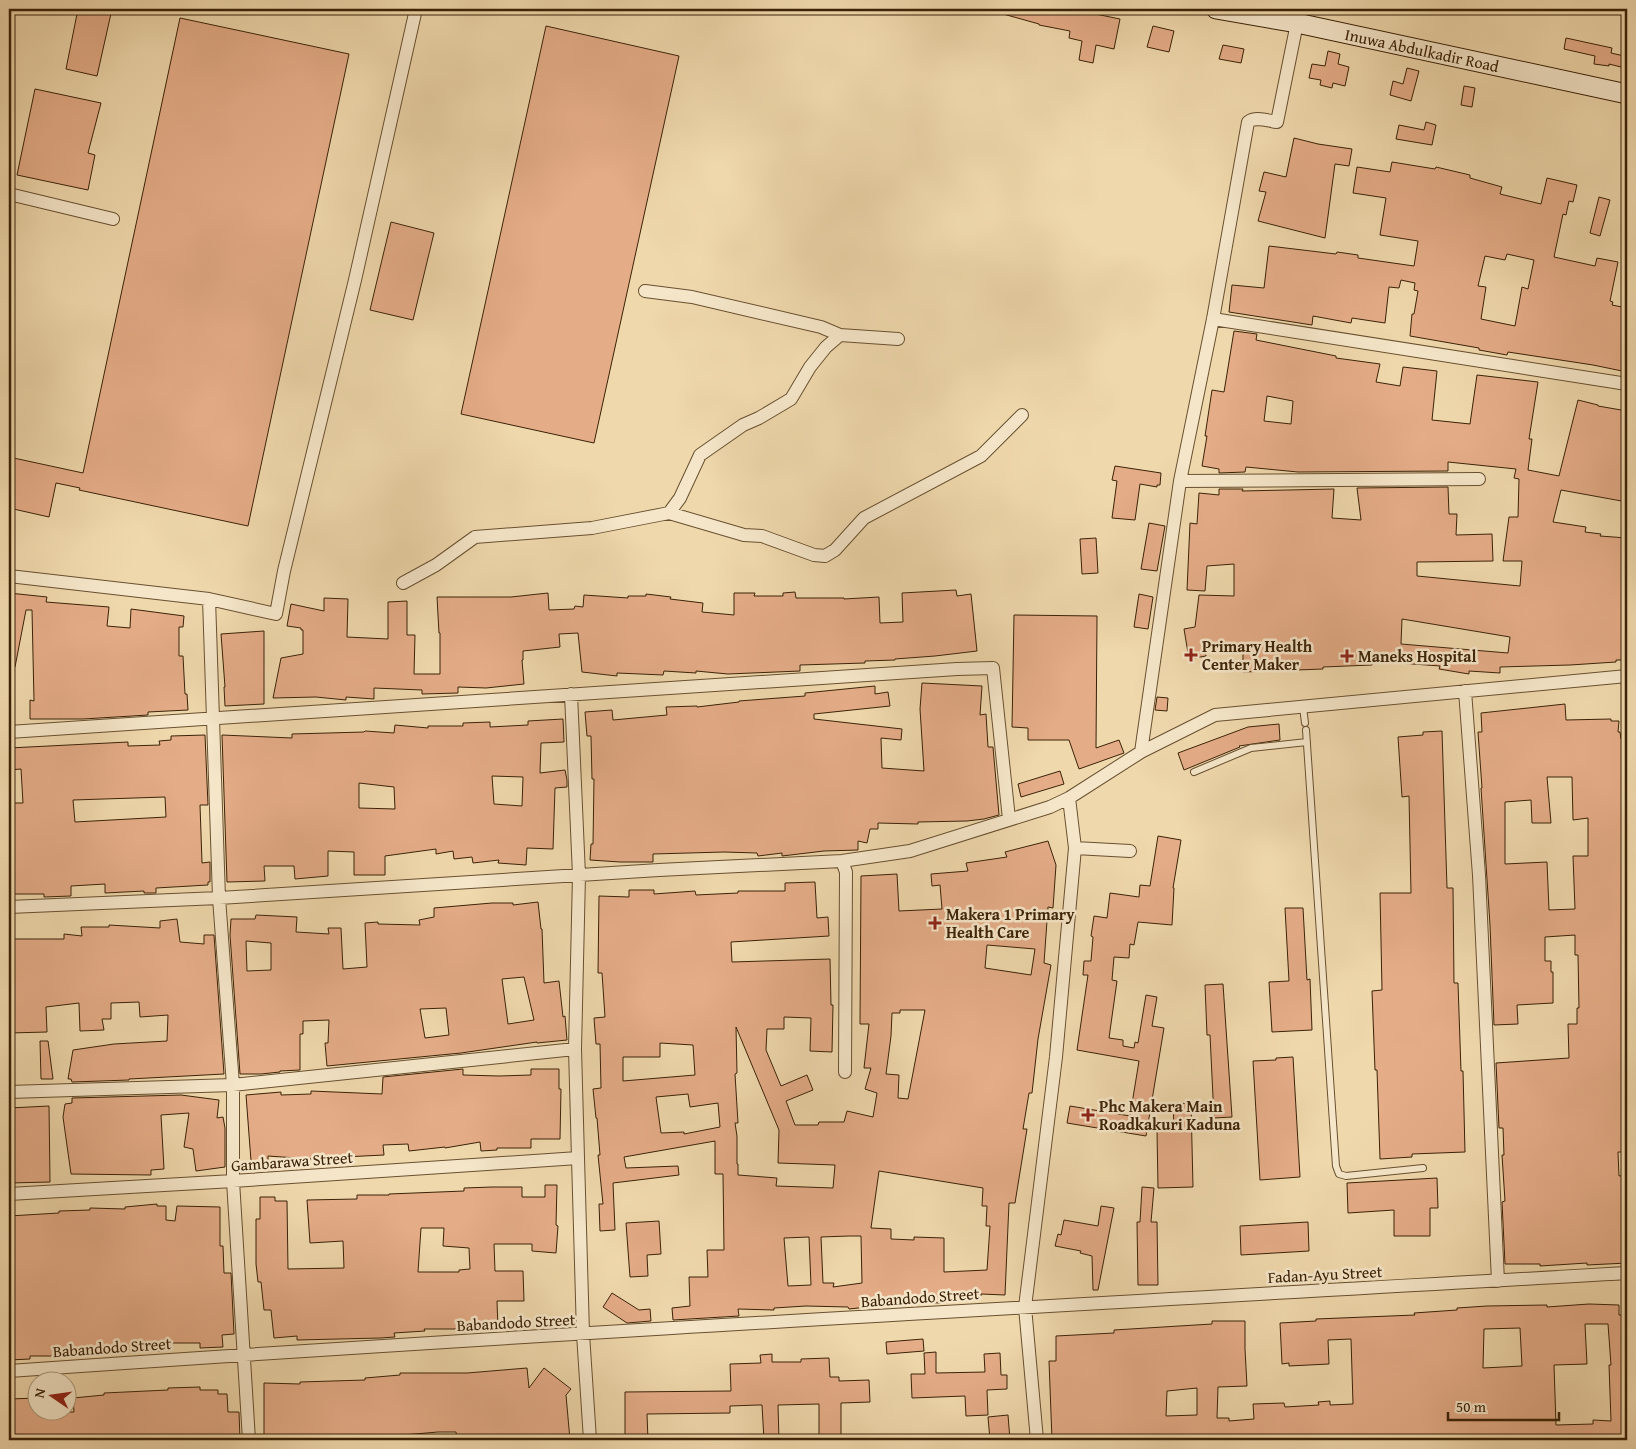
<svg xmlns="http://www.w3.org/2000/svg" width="1636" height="1449" viewBox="0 0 1636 1449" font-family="'Gentium Book Plus',serif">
<rect width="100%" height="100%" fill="#efd8ac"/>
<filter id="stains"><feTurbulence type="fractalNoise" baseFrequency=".004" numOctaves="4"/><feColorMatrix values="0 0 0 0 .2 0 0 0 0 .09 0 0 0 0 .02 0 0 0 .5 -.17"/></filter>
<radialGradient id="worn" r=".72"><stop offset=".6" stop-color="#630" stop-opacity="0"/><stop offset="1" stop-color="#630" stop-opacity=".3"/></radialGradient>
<path fill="#e4ac87" stroke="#3b2207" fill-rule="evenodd" d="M78,9H112L97,76L66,69Z
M996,9H1071L1120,19L1114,49L1096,45L1093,63L1079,60L1082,41L1069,38L1070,31L1039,25V24L996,12Z
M180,18L349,54L248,526L79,490L80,488L56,483L49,517L9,508V457L83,473Z
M546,26L679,56L594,443L461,414Z
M1153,26L1174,31L1169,52L1147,47Z
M1566,38L1612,48L1611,53L1624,56L1621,67L1609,64V66L1594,64L1595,56L1564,49Z
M1223,45L1244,49L1241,63L1219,59Z
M1328,51L1340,54L1338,64L1349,67L1345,86L1333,83L1332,88L1320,85L1321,80L1309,78L1312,64L1325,66Z
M1407,68L1419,71L1411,101L1390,95L1393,81L1403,84Z
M1464,86L1475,88L1472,107L1461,105Z
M35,89L101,103L88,153L95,155L88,190L17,175Z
M1426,122L1436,125L1432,145L1396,139L1399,125L1424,130Z
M1294,138L1318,144L1352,149L1349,166L1335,164L1325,238L1258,221L1266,192L1259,191L1264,172L1286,177Z
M1392,162L1435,169L1436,167L1470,175V178L1502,187L1500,194L1541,204L1547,178L1577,185L1573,202L1569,201L1566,215L1563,214L1554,257L1595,266L1597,258L1618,262L1610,301L1613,302L1612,305L1627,308V372L1593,365L1508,352L1507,355L1479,350V348L1410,336L1412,314H1414L1418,291L1414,290L1415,283L1401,280L1399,288L1389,287L1385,323L1352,318L1351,323L1313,316L1312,325L1229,312L1232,285L1264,288L1269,246L1336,254L1337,252L1358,255V258L1414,266L1418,241L1380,235L1386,198L1353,193L1357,167L1390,172ZM1507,254L1534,260L1528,289L1522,287L1515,326L1481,319L1486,287L1478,286L1485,256L1505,260Z
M1599,197L1610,200L1600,236L1590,233Z
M391,222L434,233L413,320L370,310Z
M1234,331L1257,334L1256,340L1336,356V358L1380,364L1376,382L1400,386L1403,367L1437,371L1432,420L1470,424L1477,375L1538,382L1529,439H1532L1528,470L1559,476L1578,400L1598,405V406L1627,411V502L1561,490L1553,522L1586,527L1585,532L1601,534L1600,536L1627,538V660H1616V662L1570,665L1500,667V673L1469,671V674L1439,669L1440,666L1372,661V665L1323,667V669L1243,672V653L1205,649L1206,656L1189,659L1184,629L1195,627L1199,595L1234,596V564L1207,566L1205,591L1187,590L1190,523L1197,524L1199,493L1219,495V489H1243L1242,491L1334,489L1332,518L1361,520L1357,488L1448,487L1449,514H1457L1456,535L1492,534L1493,561L1417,562V576L1520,586L1522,561H1503L1509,517H1518L1519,479L1514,478L1516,469L1448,462V471L1298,472L1246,467L1245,472L1219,473V469L1202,466L1207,436H1205L1212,390L1224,392ZM1267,396L1293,401L1291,424L1264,421ZM1402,619L1510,637L1508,653L1401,644Z
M1115,466L1161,473L1160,485H1157V487L1140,484L1135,520L1112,518L1117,481L1112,480Z
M1149,523L1165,526L1157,571L1141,569Z
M1096,538L1098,573L1082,574L1080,539Z
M956,590L957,596L971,594L977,651L935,656L895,659V660L865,661V663L800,665V671L728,674L696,671V673L664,671L663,675L617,673V676L582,672L578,633L559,634L560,647L523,651V660H522L524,684L486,688L458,687V693L422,694V690L374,688V699L346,697V700L316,697L273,698L281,658L303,654V630H301V628L287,626L291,604L324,611V598L348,599L347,637L388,639V602L407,601V635H415L414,674H440V633H439L437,597H511L548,593L549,610L574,609L575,606L583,607L584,595L628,598V596H646V594L671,597L670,599L703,603L702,612L734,615V593H755L754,596H783V593L795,592L796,598H844V599L879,597L880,623L903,622L902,593Z
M9,593L47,597L46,602L109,607L107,626L130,628L131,609L184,616L183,627H179V656H183L185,694H187L188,710L148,712V715L83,719H30V700L34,701L32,610H26L15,667H9Z
M1139,594L1153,597L1148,629L1134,627Z
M1014,615L1097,616L1096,748L1119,740L1124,753L1079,769L1069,740H1028V728L1012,727Z
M264,631V704L225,706L224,687H225L221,634Z
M922,683L982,686L980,715L986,714L988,747H993L999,815L984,819L967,821L918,822V824L878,823V829H870L867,843L858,841V850L824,851L782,856V853L758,856L757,853L724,852L653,854V862H620L590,860L591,844H593L594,779H592L591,736H587L585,712L612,710L613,720L667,715L666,707L697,706V707L739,702V701L805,696V693L875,686V694L888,692L890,706L814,714V719L902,729L901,740L881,738L882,768L924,771L920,709Z
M1157,697L1168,698L1167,711L1155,710Z
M1565,704L1566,720L1611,719V721H1619L1618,732H1620L1621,739H1627V1152H1618L1619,1176L1627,1175V1263L1587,1265V1263L1540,1266V1264H1505L1502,1202L1505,1201L1502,1155H1504L1503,1128H1499L1496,1063L1569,1058L1568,1024H1577V1008H1579L1578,955H1575V935L1545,937V961H1551V972H1553V1003L1517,1005L1518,1024L1494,1025L1490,925L1481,788H1482L1478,732H1482L1481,713ZM1547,777H1572L1573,820L1588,818V856H1573L1575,909L1549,910L1547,862L1505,864V802L1531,800L1532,823H1551Z
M563,719L564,742L541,743L540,773L565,770L567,780V787L555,788L553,849L527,848L526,865L498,863L499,860L473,863L472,857L454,859L453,851L436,854V849L385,856V875H354V852L328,851V876L295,879L294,866H264L265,881L227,882L222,735L292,738V734L364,732L365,731L394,733L395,725L428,728V726H463V723L490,722V727L528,725V721ZM492,776L523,777L522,806L494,804ZM359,783L394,787L395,809L359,808Z
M1279,724L1280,740L1239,746L1240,747L1184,770L1178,753L1248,727Z
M1442,731L1447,888H1453L1454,983H1458L1461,1071H1463L1465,1152L1412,1154V1157L1380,1159L1377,1070H1375L1372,991L1382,990L1380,893H1411L1409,796L1402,797L1398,737L1423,735V732Z
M205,735L208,805H200L202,863L210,862V882H208V885L156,888V893H144V891L105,893V884L71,886V896L44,897V894H9V803H23L21,769L9,770V748L128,742V746L160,745L159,741L171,740V736ZM165,797L166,817L75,822L73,800Z
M1060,771L1064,784L1021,797L1018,784Z
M1158,836L1181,840L1173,888H1174L1172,925L1138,922L1134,945L1130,944L1129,958L1114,957L1112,980L1117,981L1109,1038L1123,1040V1046L1134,1048L1135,1042L1138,1043L1146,995L1157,997L1152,1026L1164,1028L1146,1136L1067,1123L1070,1106L1130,1116L1139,1061L1077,1050L1088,975H1083L1084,961H1091L1093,937L1091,936L1094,916L1107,918L1110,893L1139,897L1140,885L1150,886Z
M1048,841L1056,865L1053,908L1048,907L1044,963L1051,965L1038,1039L1032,1093H1029L1023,1129H1027L1015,1203H1009L1005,1295L981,1294V1296L942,1298L941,1303L915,1302L849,1309L848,1307L806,1306L774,1308V1310L738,1309L739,1316L673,1320L672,1308L690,1306L689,1277H708L707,1250H724L723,1174H715V1141L624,1157L626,1168L678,1166L679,1175L613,1183L615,1230L600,1231L599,1204H603L598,1155H600L597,1118H596L593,1089L601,1088L600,1044H596L594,1018L605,1017L602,973H598L599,896L629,897V890H654V894L695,891L696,895L738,893V891H785V883L815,882L817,918L828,917L829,936L731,942L732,962L830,959L831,1005H833L832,1052L810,1051L811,1018L784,1017V1029H767L766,1050L781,1086L807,1075L813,1090L786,1101L795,1125H818L819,1122H844L847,1111L873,1117L877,1093L865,1089L871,1068H864L869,1024H860L861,876L897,874L899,911L942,909L940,885L932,886L931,874L968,871L966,863L1007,857L1005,852ZM987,945L1035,949L1031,975L985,968ZM900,1010H925L908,1099L898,1098L899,1075L886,1074L891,1036L892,1013H900ZM736,1027L779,1130L778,1163L835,1165L833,1188L776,1186L777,1178L738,1175V1164H737V1136L735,1123H738L735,1074L737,1073ZM660,1043L693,1045L695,1075L623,1081V1057H660ZM688,1094L690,1107L718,1103L720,1127L684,1134V1132L661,1133L656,1097ZM879,1171L983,1188L982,1206H987L986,1226H990L987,1270L944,1272V1238L914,1237V1240L891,1239V1229L871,1228ZM849,1236H861L862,1283L833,1287L834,1283H823L821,1237ZM809,1237L811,1285L788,1286L784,1238Z
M538,902L541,929H542L544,983L559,981L563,1017L565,1016L567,1040L537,1043V1042L461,1053L327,1066L325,1043H328L329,1020L303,1021V1034H300V1070L280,1071V1072L261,1074H240L230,935L231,919H255L256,915L297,917L296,932L329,934L328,928H341L343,969L367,967L365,923L378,922V924L420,925L419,920L434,917V908L492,903H513V905ZM246,941L271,943V970L247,971ZM524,977L534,1020L508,1024L502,979ZM446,1008L449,1035L425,1038L420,1009Z
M1285,908H1303L1307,980L1310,979L1312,1030L1272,1032L1269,982L1289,981Z
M177,919L180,942L204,944V935H214L224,1074L129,1079V1080L72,1082L71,1079H68L73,1050L114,1044L167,1041L168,1015L140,1017L139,1002L111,1003V1019H102L104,1030L80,1031L79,1003L46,1007L47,1032L9,1033V939H64V934L82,936L81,927H109V925L160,928V921Z
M1223,984L1232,1117L1214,1118L1210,1035H1207L1205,985Z
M40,1041H48L53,1079H41Z
M1293,1057L1300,1177L1260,1180L1253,1061L1276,1060V1058Z
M463,1069V1075L499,1076L531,1075V1069H559V1089H561L560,1139H531V1148H497V1150L481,1151L480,1142L445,1148V1147L409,1151L408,1144L383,1145L384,1155L343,1157V1160L310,1159L268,1156V1160L251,1161L246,1095L281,1092V1095L311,1094V1091L382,1094L383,1077Z
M181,1095L219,1100L217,1118L223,1117L225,1128V1167L196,1171L193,1149L184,1147L189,1113L161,1115L164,1169L151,1170V1175L71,1174L63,1117L65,1104L72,1103V1098Z
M1191,1103L1193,1187L1158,1188L1157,1130H1174L1173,1104Z
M49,1106L50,1182L9,1183V1108Z
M1437,1178L1438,1208H1430V1236H1394V1210L1348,1213L1347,1183Z
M545,1185H557L556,1225L558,1226L556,1253L532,1251V1244H494L495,1271H523L524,1301H497L498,1329L462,1331V1329H424L425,1331L394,1333L395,1337L380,1338L297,1340V1336L274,1338L271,1310H264L261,1282H258L256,1264V1219H260V1197H275V1201H287L288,1269L344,1268L343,1241L310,1243L307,1200L357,1199V1195H389V1194L464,1191V1188L492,1187H522V1197H545ZM421,1228H444L443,1246L469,1248L470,1269L459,1270V1272H418Z
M1142,1187L1154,1188L1151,1222H1157L1158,1285H1138L1137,1222H1140Z
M157,1204V1206H166V1220L175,1221L177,1206L220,1207V1246H223L224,1273H231L234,1334L222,1335L223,1347L200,1348V1343H164V1351L98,1349V1351L60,1352V1356H30V1359L9,1360V1216L59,1213V1211L90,1210V1208L125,1209V1207Z
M1101,1206L1114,1208L1098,1290H1093L1092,1256L1080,1253L1081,1251L1055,1246L1058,1234L1061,1235L1064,1220L1098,1226Z
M659,1221L661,1254L647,1255L648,1276L630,1277L626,1223Z
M1308,1222L1309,1251L1241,1255L1240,1226Z
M612,1293L639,1310L650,1309L651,1321L627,1323L603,1307Z
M1589,1304L1619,1305V1315H1627V1440H1262V1438L1229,1440H1052L1049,1361H1056V1336L1114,1333V1330L1212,1324V1321H1245V1349L1247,1386L1218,1387L1217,1418H1229V1421L1254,1419L1253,1404L1284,1403L1285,1407L1319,1405L1318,1402L1330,1401V1405L1353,1404L1351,1339L1328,1340L1329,1364L1289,1366V1363L1282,1364L1280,1323L1316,1321V1319L1415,1315L1414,1313L1457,1310V1308L1487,1306L1547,1305V1307ZM1585,1324H1608L1611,1365H1609L1611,1421L1593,1420V1424L1556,1425L1554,1365L1587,1364ZM1520,1328L1522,1366L1483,1368L1484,1329ZM1197,1388V1415L1166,1416L1167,1391Z
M923,1339L924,1351L887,1354L886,1342Z
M936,1352V1373L985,1372L984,1354L1000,1353L1001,1375H1007V1389L987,1390L988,1415L966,1416L965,1396L912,1398L911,1374H925L924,1353Z
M772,1354V1362H801V1359L829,1358L830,1377H839V1381L869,1380L870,1402L841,1403V1440H819V1404L778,1405L779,1440H764L762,1405H758L730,1406V1413L647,1414L648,1440H625V1392L731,1391L730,1364L761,1363L760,1355Z
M527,1368L529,1388L544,1368L571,1389L566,1395L570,1440H541V1437L513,1440H504L503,1438L457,1439L456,1432H438L403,1435L321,1436L264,1440V1383L300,1384V1382L365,1380V1378L400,1375V1373H467Z
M200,1387V1390H218V1394H227L228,1412H239L240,1440H9V1399L38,1398V1412H74L73,1398L104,1395V1393L168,1390V1388Z
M1008,1415L1010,1440H990L988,1417Z"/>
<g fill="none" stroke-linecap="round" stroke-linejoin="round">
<defs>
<path id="service" d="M1303,707L1305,723
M1306,730L1336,1166L1339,1174L1346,1176L1423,1168
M1194,772L1251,748L1307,742"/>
<path id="minor" d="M9,194L113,219
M645,291L692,297L821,327L840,335L826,347L810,367L791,399L759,418L743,425L700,455L680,498L669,513
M1213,319L1627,384
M840,335L898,339
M1180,481L1479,479
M9,576L209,599L276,614L284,571L355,280L416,9
M403,583L436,565L475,537L592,528L669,513L744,535L762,536L814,555L825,556L835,550L864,518L981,456L1022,415
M209,599L219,898L233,1085V1181L249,1440
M1465,691L1479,875L1498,1281
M571,694L579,875L575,1049L578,1158L583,1334L590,1440
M9,732L957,669L993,668L1009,819
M1141,752L1180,481L1213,319L1248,122C1256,116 1268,121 1277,122L1297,23
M1075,848L1130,851
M842,861L846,872L845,1072
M9,907L219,898L659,870L842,861L910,851L1050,807L1069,798L1141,752L1215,715L1627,676
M9,1092L233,1085L575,1049
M9,1194L233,1181L578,1158
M9,1371C548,1333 1088,1304 1627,1273
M1037,1440L1025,1307L1056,1057L1075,848L1069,798"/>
<path id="secondary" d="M1216,9L1297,23L1627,94"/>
</defs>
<use href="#service" stroke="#685030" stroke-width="8"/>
<use href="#minor" stroke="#685030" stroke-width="14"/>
<use href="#secondary" stroke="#3b2207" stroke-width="21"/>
<use href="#service" stroke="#f5e6c9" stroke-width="6"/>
<use href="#minor" stroke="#f5e6c9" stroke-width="12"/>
<use href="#secondary" stroke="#f5e6c9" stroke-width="19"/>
</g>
<g fill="#8f2418" stroke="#f5e6c9" stroke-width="2">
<path d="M1188.5 647.5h5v5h5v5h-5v5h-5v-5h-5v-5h5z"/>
<path d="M1344.5 648.5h5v5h5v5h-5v5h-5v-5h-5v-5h5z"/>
<path d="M932.5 915.5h5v5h5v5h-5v5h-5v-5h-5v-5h5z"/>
<path d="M1085.5 1107.5h5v5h5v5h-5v5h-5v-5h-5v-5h5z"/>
</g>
<g text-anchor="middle" stroke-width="5" stroke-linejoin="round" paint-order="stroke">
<g font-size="16" fill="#3b2207" stroke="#f5e6c9">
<text transform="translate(1422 50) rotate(12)" y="6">Inuwa Abdulkadir Road</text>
<text transform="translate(292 1161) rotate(-4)" y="6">Gambarawa Street</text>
<text transform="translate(1325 1274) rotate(-3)" y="6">Fadan-Ayu Street</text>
<text transform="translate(920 1297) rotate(-4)" y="6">Babandodo Street</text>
<text transform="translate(516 1322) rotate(-3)" y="6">Babandodo Street</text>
<text transform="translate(112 1347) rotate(-4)" y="6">Babandodo Street</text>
</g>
<g font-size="16" font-weight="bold" fill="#3b2207" stroke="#f5e6c9" text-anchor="start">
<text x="1202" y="652">Primary Health<tspan x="1202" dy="18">Center Maker</tspan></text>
<text x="1358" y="662">Maneks Hospital</text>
<text x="946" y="920">Makera 1 Primary<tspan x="946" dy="18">Health Care</tspan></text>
<text x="1099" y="1112">Phc Makera Main<tspan x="1099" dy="18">Roadkakuri Kaduna</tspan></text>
</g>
</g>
<rect width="1636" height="1449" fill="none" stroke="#efd8ac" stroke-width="30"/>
<rect x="10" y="10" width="1616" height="1429" fill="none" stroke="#3b2207" stroke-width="2.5"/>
<rect x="15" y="15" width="1606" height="1419" fill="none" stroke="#3b2207"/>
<g transform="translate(52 1396) rotate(283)"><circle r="24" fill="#f5e6c9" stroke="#ab987b"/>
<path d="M0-4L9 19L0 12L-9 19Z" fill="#8f2418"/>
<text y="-8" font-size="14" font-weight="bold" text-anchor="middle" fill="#3b2207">N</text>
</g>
<path d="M1448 1412v8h111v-8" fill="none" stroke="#3b2207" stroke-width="2.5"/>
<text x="1456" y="1412" font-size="15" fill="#3b2207" stroke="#f5e6c9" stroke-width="4" paint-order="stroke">50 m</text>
<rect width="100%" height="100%" filter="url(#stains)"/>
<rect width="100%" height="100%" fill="url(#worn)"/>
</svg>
